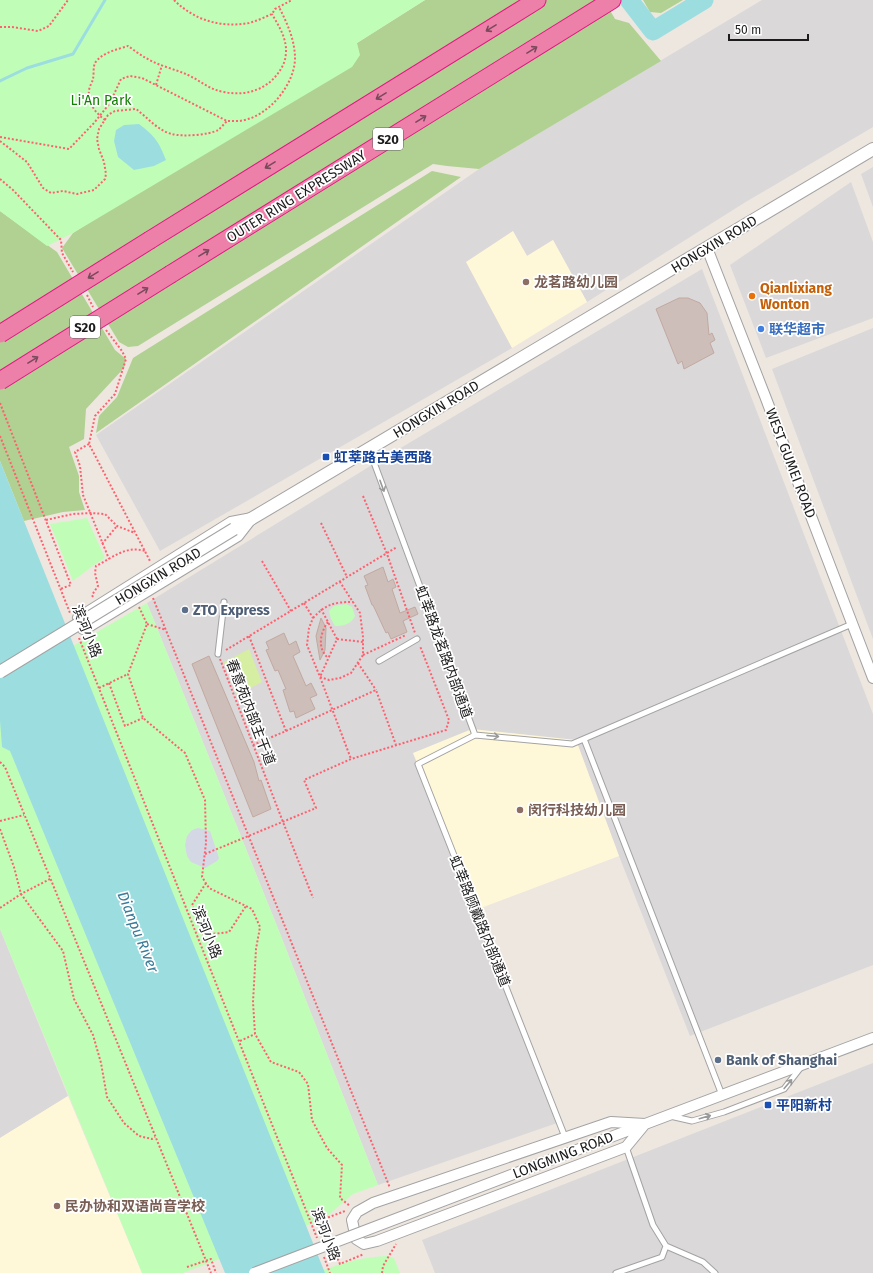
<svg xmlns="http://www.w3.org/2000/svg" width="873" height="1273" viewBox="0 0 873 1273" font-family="'Fira Sans','Noto Sans SC',sans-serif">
<rect width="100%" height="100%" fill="#eee7e0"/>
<path fill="#dad8d9" d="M762,0H873V127L744,203L587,302L553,240L527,256L513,232L512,348L160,551L96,435L479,169Z
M873,167V207L861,174Z
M851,182L873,242V318L766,358L730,265Z
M702,269L873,714V965L690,1036L619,856L576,740L413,753L478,909L560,1122L378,1185L279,931L147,603L372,465Z
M873,328V639L772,369Z
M0,929L68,1096L0,1138Z
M873,1063V1273H435L422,1240Z"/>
<path fill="#fff8d8" d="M513,231L527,256L553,240L587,302L512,348L466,262Z
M472,729L576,740L619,856L478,909L413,753Z
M68,1096L142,1273H0V1138Z"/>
<path fill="#d5eea1" d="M249,649L262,682L237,695L224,662Z"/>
<path fill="#b0d191" d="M425,0H604L615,19L629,23L661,61L479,169L447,166L433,164L138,346L128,347L119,342L62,248L73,233L357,43Z
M643,0H683L661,13L650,12Z
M432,171L461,177L96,433L99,416L117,397L133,358Z
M0,211L57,252L115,350L126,359L124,368L86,409L84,439L69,447L79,476V492L85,510L63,512L24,521L0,461Z"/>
<path fill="#c0feb8" d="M0,0H425L357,43L360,55L352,67L73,233L47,246L0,211Z
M87,518L105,558L94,565L73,581L50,524Z
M147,603L279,931L378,1185L353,1194L324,1219L183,1273H142L0,929V688Z
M346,604L352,607L355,616C351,624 344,626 335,626L331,619L329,611L334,606Z
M388,1256L394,1258L400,1273H316C340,1263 362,1257 388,1256Z"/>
<path fill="#d4d7e4" d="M198,828L210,831L219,858L217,861L205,868L191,862L187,856L185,845L187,836L192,830Z"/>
<path fill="#9cdee0" d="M139,124C155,136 159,142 166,160L154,166L134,170L118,157L114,141L116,130L124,125Z
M0,461L325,1273H225L10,751L2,747L0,721Z"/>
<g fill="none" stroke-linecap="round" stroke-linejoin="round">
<path stroke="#9cdee0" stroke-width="3" d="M0,81L27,68L73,54L105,0"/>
<path stroke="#9cdee0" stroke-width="19" d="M629,0L653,31L704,0"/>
</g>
<path fill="#cebeb9" stroke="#c1a9a1" d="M679,298H688L700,303L707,313L709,335L712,333L715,340L710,343L714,353L684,369L682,361L678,364L656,309Z
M383,567L388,582L393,579L396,587L392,589L400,613L415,607L418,614L403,621L407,632L391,639L388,632L386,633L373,605H372L365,586L368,585L364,576Z
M321,618L326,628L325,650L320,660L316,636Z
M284,633L289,645L296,641L300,652L293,656L306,686L311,683L317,695L310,698L315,709L296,718L294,711L290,712L283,690L286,689L278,670L275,671L266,650L269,649L266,642Z
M209,656L254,762L259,781L261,780L271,809L253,817L192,664Z"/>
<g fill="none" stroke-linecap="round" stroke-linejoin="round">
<defs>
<path id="service" d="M369,449L475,735L572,744L852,624
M218,654L224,602
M379,661L417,639
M474,733L475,735L418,764L565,1137
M584,739L722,1095
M670,1116L692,1121L724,1112L784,1089L801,1067
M626,1147L653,1225L666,1246L703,1262L715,1273
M616,1273L662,1257L666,1246"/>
<path id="minor" d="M707,248L765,396L873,678
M252,518L238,536L90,626L83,629L78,618L231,522Z
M611,1122L645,1124L626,1147L377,1241L364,1244L356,1239L352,1220L357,1212L373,1203Z
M595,1143L873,1038"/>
<path id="tertiary" d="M234,529L873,149"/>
<path id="motorway" d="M150,240L537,0
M171,274L612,0"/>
</defs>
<use href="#service" stroke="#a3a3a3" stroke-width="7"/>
<use href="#minor" stroke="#a3a3a3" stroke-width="12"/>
<use href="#tertiary" stroke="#a3a3a3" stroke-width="14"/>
<use href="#motorway" stroke="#e41584" stroke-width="19"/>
<path stroke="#ff606f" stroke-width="2" stroke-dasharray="2 2" stroke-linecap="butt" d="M174,0C194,20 220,28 249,23C257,21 265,17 272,14L275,9L292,0
M0,27H12L38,31L49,26L68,0
M156,85L162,65
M105,120C96,113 87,103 89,91C89,87 92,83 93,79C94,74 93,67 95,63C101,53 118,49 128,46C134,50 140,55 146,58C159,66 175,69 188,75C201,81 210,90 224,92C248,97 272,88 283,65C286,59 287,49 285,42C283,32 277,23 272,14
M0,137L69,149L94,123L110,103L121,79L130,76L142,78L227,121C231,121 235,121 239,121C268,118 296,84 295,56C294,38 287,23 279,7
M0,141L27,162L43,188L51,193L63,191L77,194L94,190L105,179L106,174L104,162L99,149L97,139L99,129L108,115L115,111L136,109C147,117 158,131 172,134C182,137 209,135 218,130C221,128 224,124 227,121
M0,179L13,190L61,240L62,253L73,272
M87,295L93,307
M106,330L122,351L126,359L115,394L95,416L89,444L150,561
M0,403L71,585L60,589
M0,436L70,613
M89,444L75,452L80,466L83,495L109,559
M363,496L387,554L415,633
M46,520L73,514L90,513L105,514L117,526L135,533
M321,523L347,577
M102,544L117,526
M262,561L291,611
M93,597L92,595L98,586L95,573L96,566C112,558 126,545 145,551
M153,598L390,1188
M304,603L313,618L309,628L307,645L320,677L329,680L340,678L351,673L363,655V637L360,613L340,582
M139,607L147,624L128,674L143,718L185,753L205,800L206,843L202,877L209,888L252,909L260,927L256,949L253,1002L255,1034L271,1062L299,1072L308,1084L312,1120L327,1148L342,1165L340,1198L350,1206
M321,609L337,639L320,677L351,759
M313,618C326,604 334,602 353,602
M328,622C320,633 317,648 328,658
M147,624L166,630
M249,636L286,731L253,745
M79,638L317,1238
M337,639L363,642
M226,650L397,547
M363,655L406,635
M220,659L283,822L313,898
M358,663L376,690
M109,683L125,726L143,718
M99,688L128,674
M286,731L376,690L396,745
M0,762L5,767L211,1273
M0,821L24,815
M0,829L14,867L21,894L63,951L74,999L93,1035L101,1063L107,1097L124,1123L139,1136L152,1139L155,1137
M205,854L316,808L304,780L351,759L446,730L449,720L420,646
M206,883L192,905L204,935L229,932L246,906
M0,908L21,894L50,879
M240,1041L255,1034
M328,1230L324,1219L345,1211
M336,1255L340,1264L364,1254
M324,1257L330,1273
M382,1273L383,1266L396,1244"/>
<use href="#service" stroke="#fff" stroke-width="5"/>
<use href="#minor" stroke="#fff" stroke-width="10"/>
<use href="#tertiary" stroke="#fff" stroke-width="12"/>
<use href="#motorway" stroke="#ed80a9" stroke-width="17"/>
<defs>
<path id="minor-bridge" d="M254,1273L595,1143"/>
<path id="tertiary-bridge" d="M0,672L234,529"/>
<path id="motorway-bridge" d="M0,334L150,240
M0,381L171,274"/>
</defs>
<use href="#minor-bridge" stroke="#a3a3a3" stroke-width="12" stroke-linecap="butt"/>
<use href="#tertiary-bridge" stroke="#a3a3a3" stroke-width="14" stroke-linecap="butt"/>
<use href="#motorway-bridge" stroke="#e41584" stroke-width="19" stroke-linecap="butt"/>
<path stroke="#ff606f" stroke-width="2" stroke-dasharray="2 2" stroke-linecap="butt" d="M187,1267L211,1259L216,1273"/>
<use href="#minor-bridge" stroke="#fff" stroke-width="10"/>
<use href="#tertiary-bridge" stroke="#fff" stroke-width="12"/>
<use href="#motorway-bridge" stroke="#ed80a9" stroke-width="17"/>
</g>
<defs><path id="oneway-shaft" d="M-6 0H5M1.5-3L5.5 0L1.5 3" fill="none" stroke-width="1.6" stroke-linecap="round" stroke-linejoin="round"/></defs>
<g stroke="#7a495b">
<use href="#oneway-shaft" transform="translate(491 28) rotate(148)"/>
<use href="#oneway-shaft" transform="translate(532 50) rotate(-32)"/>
<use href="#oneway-shaft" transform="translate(381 96) rotate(148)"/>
<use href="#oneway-shaft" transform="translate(421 119) rotate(-32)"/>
<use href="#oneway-shaft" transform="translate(270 165) rotate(148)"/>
<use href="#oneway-shaft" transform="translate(204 253) rotate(-32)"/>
<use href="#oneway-shaft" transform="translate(93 275) rotate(148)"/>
<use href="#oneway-shaft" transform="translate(143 291) rotate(-32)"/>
<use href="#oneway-shaft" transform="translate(33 360) rotate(-32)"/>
</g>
<g stroke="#999">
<use href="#oneway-shaft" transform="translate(382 486) rotate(70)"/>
<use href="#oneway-shaft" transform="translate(493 736) rotate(5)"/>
<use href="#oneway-shaft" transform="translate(788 1084) rotate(-50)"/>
<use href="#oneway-shaft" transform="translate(705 1117) rotate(-16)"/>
</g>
<g fill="#8d6e63" stroke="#fff" stroke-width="1.5">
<circle cx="526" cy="282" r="4"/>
<circle cx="520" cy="810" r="4"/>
<circle cx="57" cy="1206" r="4"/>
</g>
<circle fill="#e8710a" stroke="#fff" stroke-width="1.5" cx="752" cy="296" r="4"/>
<circle fill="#3f7fe0" stroke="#fff" stroke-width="1.5" cx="761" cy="329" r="4"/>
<g fill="#1a4fb4" stroke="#fff" stroke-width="1.5">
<rect x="322" y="453" width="8" height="8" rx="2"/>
<rect x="764" y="1101" width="8" height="8" rx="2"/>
</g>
<g fill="#5c6f8a" stroke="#fff" stroke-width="1.5">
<circle cx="185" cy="610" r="4"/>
<circle cx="718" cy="1060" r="4"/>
</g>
<g text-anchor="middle" stroke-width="3.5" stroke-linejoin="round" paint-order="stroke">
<g fill="#fff" stroke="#606060" stroke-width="1">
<rect x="373" y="128" width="30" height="22" rx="3"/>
<rect x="70" y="316" width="30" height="22" rx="3"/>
</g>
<g font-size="13" font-weight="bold" fill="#1c1c1c">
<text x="388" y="144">S20</text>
<text x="85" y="332">S20</text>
</g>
<g font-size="14" fill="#108102" stroke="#fff">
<text x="101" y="105">Li'An Park</text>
</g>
<g font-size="14" fill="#1c1c1c" stroke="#fff">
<text transform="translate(296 196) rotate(-32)" y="5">OUTER RING EXPRESSWAY</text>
<text transform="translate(714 244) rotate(-31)" y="5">HONGXIN ROAD</text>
<text transform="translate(436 409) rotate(-31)" y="5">HONGXIN ROAD</text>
<text transform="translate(791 463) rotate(69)" y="5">WEST GUMEI ROAD</text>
<text transform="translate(158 576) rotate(-31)" y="5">HONGXIN ROAD</text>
<text transform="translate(87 631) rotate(68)" y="5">滨河小路</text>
<text transform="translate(444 652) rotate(70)" y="5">虹莘路龙茗路内部通道</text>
<text transform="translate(251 712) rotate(69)" y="5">春意苑内部主干道</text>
<text transform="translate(480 921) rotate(68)" y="5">虹莘路顾戴路内部通道</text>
<text transform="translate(207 932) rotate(68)" y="5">滨河小路</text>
<text transform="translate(563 1155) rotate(-21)" y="5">LONGMING ROAD</text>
<text transform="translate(326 1234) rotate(69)" y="5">滨河小路</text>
</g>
<g font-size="14" font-weight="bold" fill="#785e54" stroke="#fff" text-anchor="start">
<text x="534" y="287">龙茗路幼儿园</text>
<text x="528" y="815">闵行科技幼儿园</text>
<text x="65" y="1211">民办协和双语尚音学校</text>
</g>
<g font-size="14" font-weight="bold" fill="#c56008" stroke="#fff" text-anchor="start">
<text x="760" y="293">Qianlixiang<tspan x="760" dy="16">Wonton</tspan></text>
</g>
<g font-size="14" font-weight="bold" fill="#366cbe" stroke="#fff" text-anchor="start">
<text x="769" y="334">联华超市</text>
</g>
<g font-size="14" font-weight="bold" fill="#164399" stroke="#fff" text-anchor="start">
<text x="334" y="462">虹莘路古美西路</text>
<text x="776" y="1110">平阳新村</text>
</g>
<g font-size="14" font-weight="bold" fill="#4e5e75" stroke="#fff" text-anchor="start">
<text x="193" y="615">ZTO Express</text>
<text x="726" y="1065">Bank of Shanghai</text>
</g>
<g font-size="15" font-style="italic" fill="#3a7c9a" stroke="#fff">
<text transform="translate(138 932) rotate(68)" y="5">Dianpu River</text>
</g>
</g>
<path d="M729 34v6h79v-6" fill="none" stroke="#1c1c1c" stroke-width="2"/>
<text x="735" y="34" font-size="12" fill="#1c1c1c" stroke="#ffffff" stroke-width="3" paint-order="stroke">50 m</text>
</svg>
